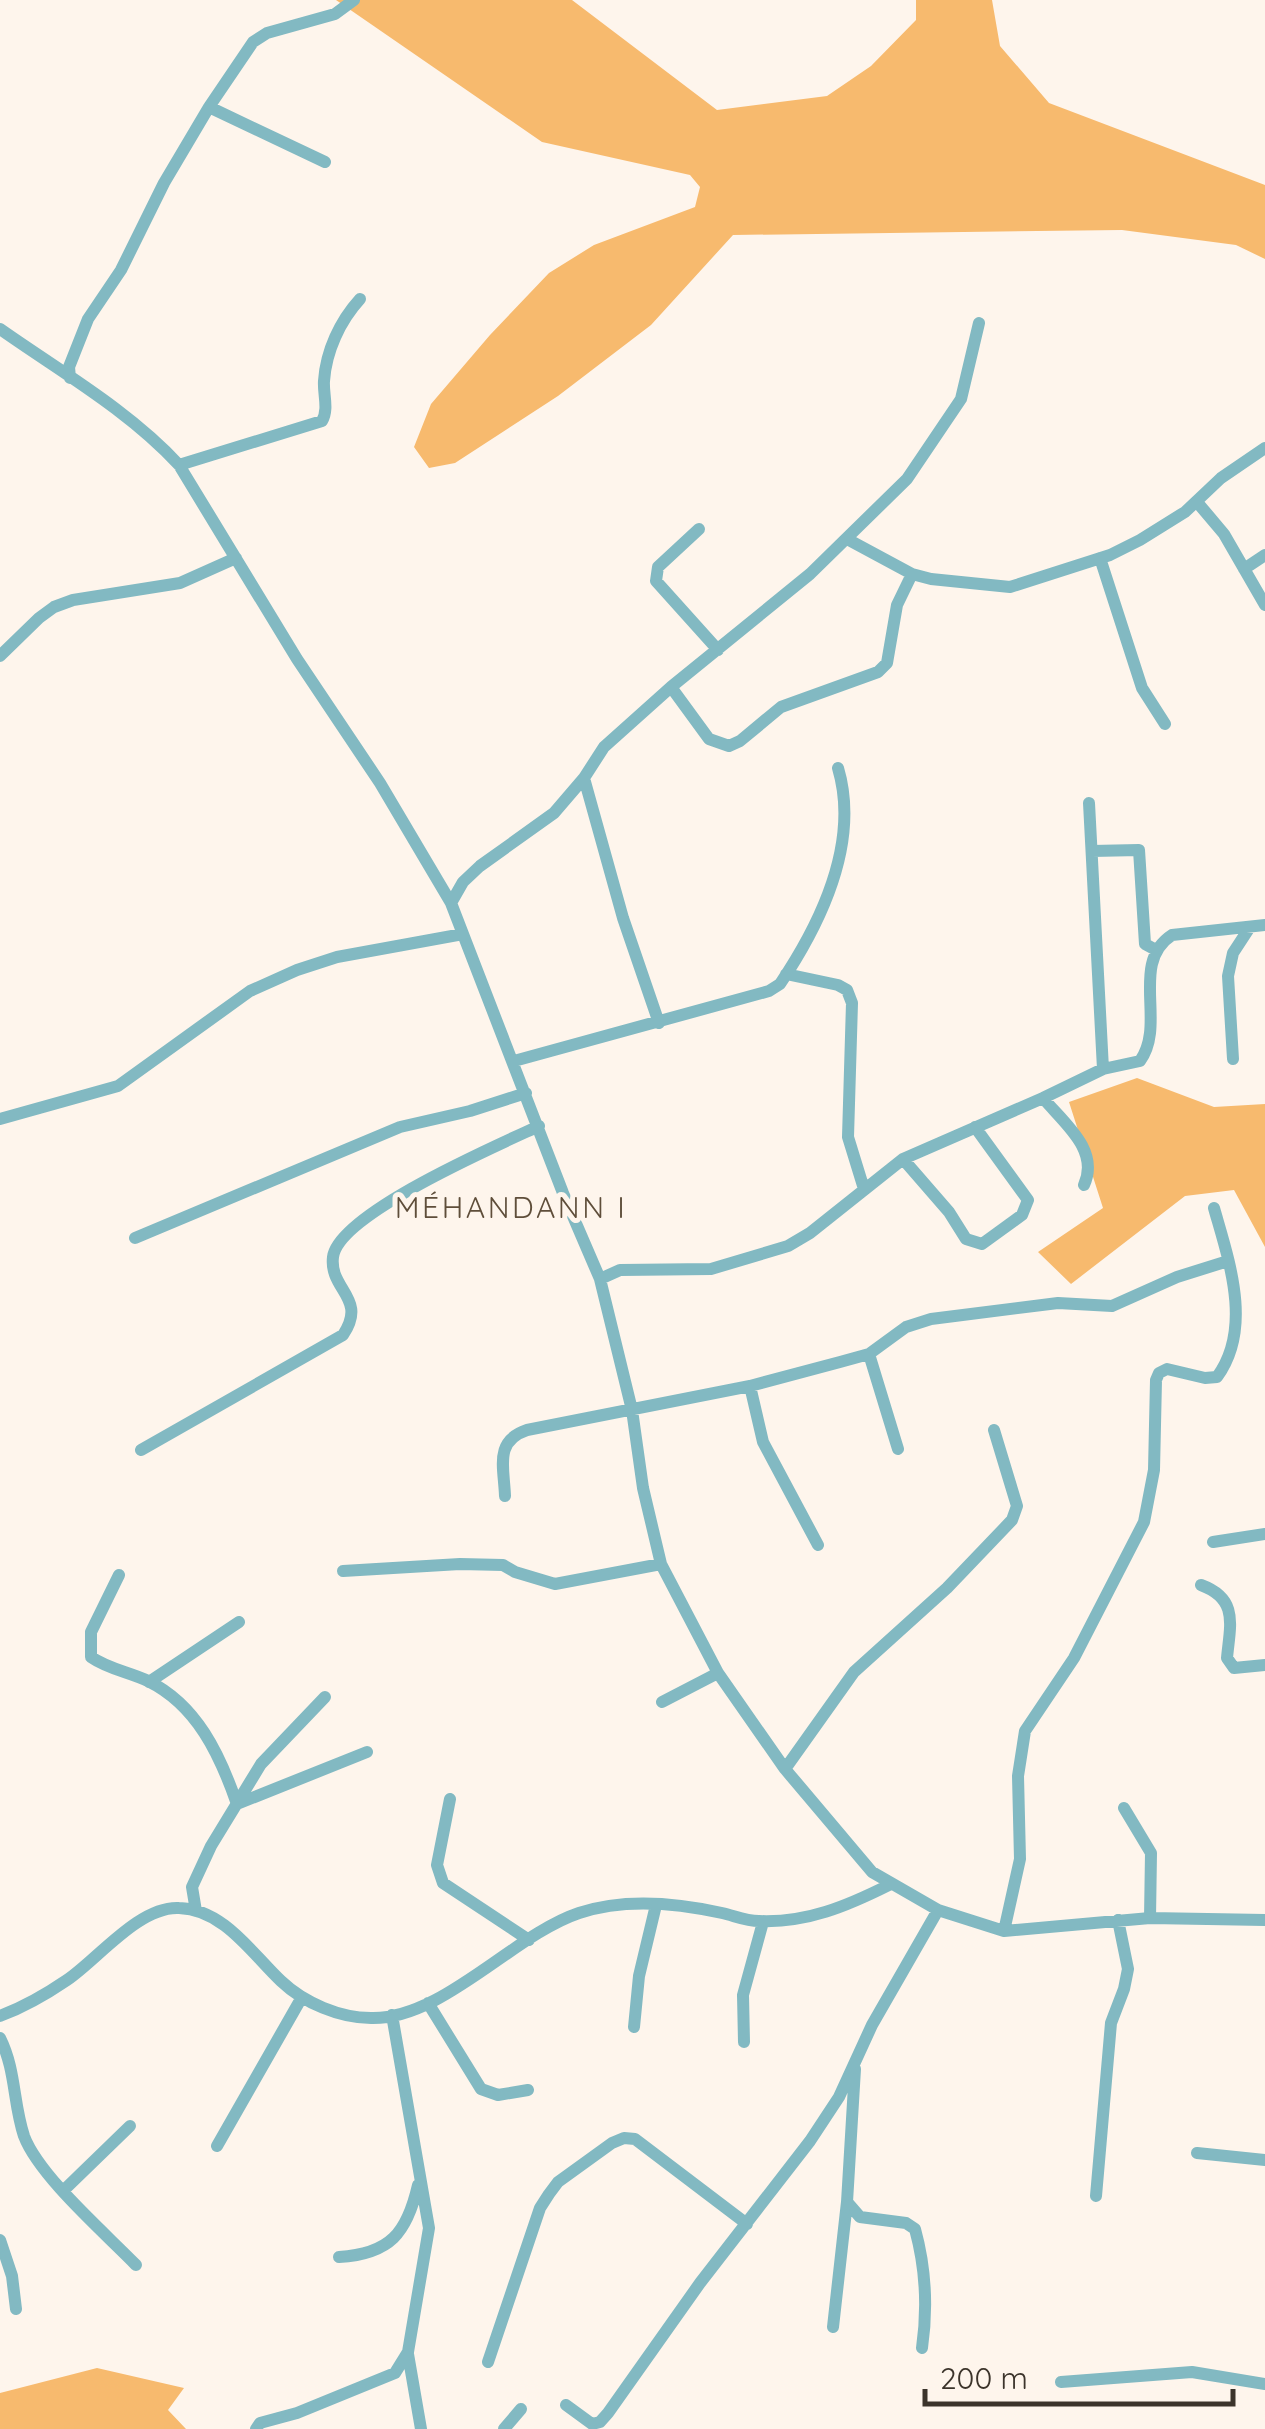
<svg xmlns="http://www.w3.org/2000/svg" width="1265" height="2429" viewBox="0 0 1265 2429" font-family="Quicksand,sans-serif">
<rect width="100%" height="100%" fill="#fef5ec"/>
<path fill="#f7ba6e" d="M336,0H572L717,110L827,96L871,66L916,20V0H992L1000,46L1049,103L1265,185V259L1236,245L1122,230L733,235L651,325L558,396L455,463L429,468L414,447L431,404L490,335L549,273L594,245L695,207L700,187L690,175L542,142Z
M1137,1078L1214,1107L1265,1104V1247L1234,1190L1185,1196L1071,1284L1038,1252L1103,1208L1069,1102Z
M97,2368L184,2388L168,2410L186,2429H0V2393Z"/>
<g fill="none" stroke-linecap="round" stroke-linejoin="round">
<path stroke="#82b9c2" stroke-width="12" d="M209,107L325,162
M0,329C61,372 128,410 179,465L297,659L380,783L451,903L563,1193L600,1279L632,1410L643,1488L661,1564L718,1673L785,1769L872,1872L938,1910L1004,1931L1150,1918L1265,1920
M70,378L69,367L88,319L121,270L164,183L209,107L253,42L267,33L335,14L354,0
M179,465L322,421C329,409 323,394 324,381C326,351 340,321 360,299
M1197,502L1224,534L1265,605
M699,529L658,567L656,581L718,650
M847,539L912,574L931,579L1010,587L1110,555L1140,540L1185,512L1221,478L1265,448
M1100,558L1142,688L1165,724
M1244,569L1265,555
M0,656L39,618L54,607L73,600L180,583L236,558
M671,687L709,739L729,746L740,741L781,707L878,672L887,663L897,605L912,574
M584,778L623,918L659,1023
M1089,803L1103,1069
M1092,851L1139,850L1145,944L1156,950
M451,903L463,882L480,866L554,813L584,778L604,747L671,687L810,574L907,479L961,399L979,323
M786,974L838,985L847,990L852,1003L848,1137L864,1189
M1233,1059L1228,976L1233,953L1250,927
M514,1061L769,991L780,984C821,923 860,842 838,768
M1043,1098C1064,1123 1100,1150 1084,1185
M0,1119L118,1086L250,991L297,970L337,957L463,934
M903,1159L949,1212L966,1239L982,1244L1022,1215L1028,1200L975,1127
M135,1238L400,1127L470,1111L526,1093
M600,1279L620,1270L711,1269L788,1246L810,1233L903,1159L1043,1098L1103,1069L1140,1061C1167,1024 1129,963 1172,935L1265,925
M869,1354L898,1449
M750,1386L763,1442L818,1545
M141,1450L343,1335C368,1298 329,1290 333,1257C338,1214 498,1145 539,1126
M505,1496C504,1467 494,1441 527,1430L750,1386L840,1362L869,1354L906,1327L931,1319L1058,1303L1112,1306L1177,1277L1228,1261
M1213,1542L1265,1534
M343,1571L460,1564L503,1565L515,1572L555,1584L661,1564
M119,1575L91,1632V1657C108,1669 129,1672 148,1681C197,1705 220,1755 237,1804L367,1752
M1201,1585C1239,1599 1230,1625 1227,1658L1234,1668L1265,1665
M149,1682L239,1622
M662,1702L718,1673
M785,1769L854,1672L947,1588L1012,1520L1017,1506L994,1430
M450,1799L437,1865L443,1883L529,1940
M1124,1808L1151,1853L1150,1918
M196,1911L192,1887L211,1846L261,1764L325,1697
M1004,1931L1020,1859L1018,1776L1025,1731L1074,1658L1144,1522L1154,1470L1156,1380L1159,1373L1167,1369L1205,1378L1217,1377C1253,1328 1229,1261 1214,1208
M428,2003L481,2089L498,2095L528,2090
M0,2016C24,2007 45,1995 67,1980C98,1959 139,1906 179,1908C224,1909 253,1955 281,1981C304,2003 340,2018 371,2018C442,2020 513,1935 579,1913C624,1898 677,1903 722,1913C735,1916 746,1921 759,1921C807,1923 847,1906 889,1885
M634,2027L639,1976L656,1905
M0,2038C16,2070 13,2103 24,2136C39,2176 105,2233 136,2265
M744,2042L743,1995L763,1922
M217,2146L302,1997
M1197,2153L1265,2160
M64,2190L130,2126
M1096,2196L1111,2023L1124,1989L1128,1969L1118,1920
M847,2202L860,2217L906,2223L915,2229C926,2269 928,2306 922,2348
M0,2240L12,2276L16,2309
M339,2257C390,2254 407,2233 418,2185
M833,2327L847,2202L855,2069
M408,2354L421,2429
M488,2362L540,2208L549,2194L558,2182L612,2143L624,2138L635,2139L747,2224
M1061,2382L1192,2372L1265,2384
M566,2405L592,2424L600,2422L608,2413L700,2283L810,2141L839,2097L872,2025L938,1910
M256,2429L260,2423L297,2413L395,2373L408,2352L429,2228L392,2015
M504,2429L521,2409"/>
</g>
<g text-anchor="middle" stroke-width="10" stroke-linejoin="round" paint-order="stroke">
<g font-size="30" letter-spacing="2.5" fill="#5f4e3a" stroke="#fef5ec">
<text x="511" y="1218">MÉHANDANN I</text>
</g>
</g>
<path d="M925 2389v15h308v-15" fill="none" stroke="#3c342b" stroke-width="5"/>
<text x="940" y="2389" font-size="30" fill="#3c342b" stroke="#fef5ec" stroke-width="8" paint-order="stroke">200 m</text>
</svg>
